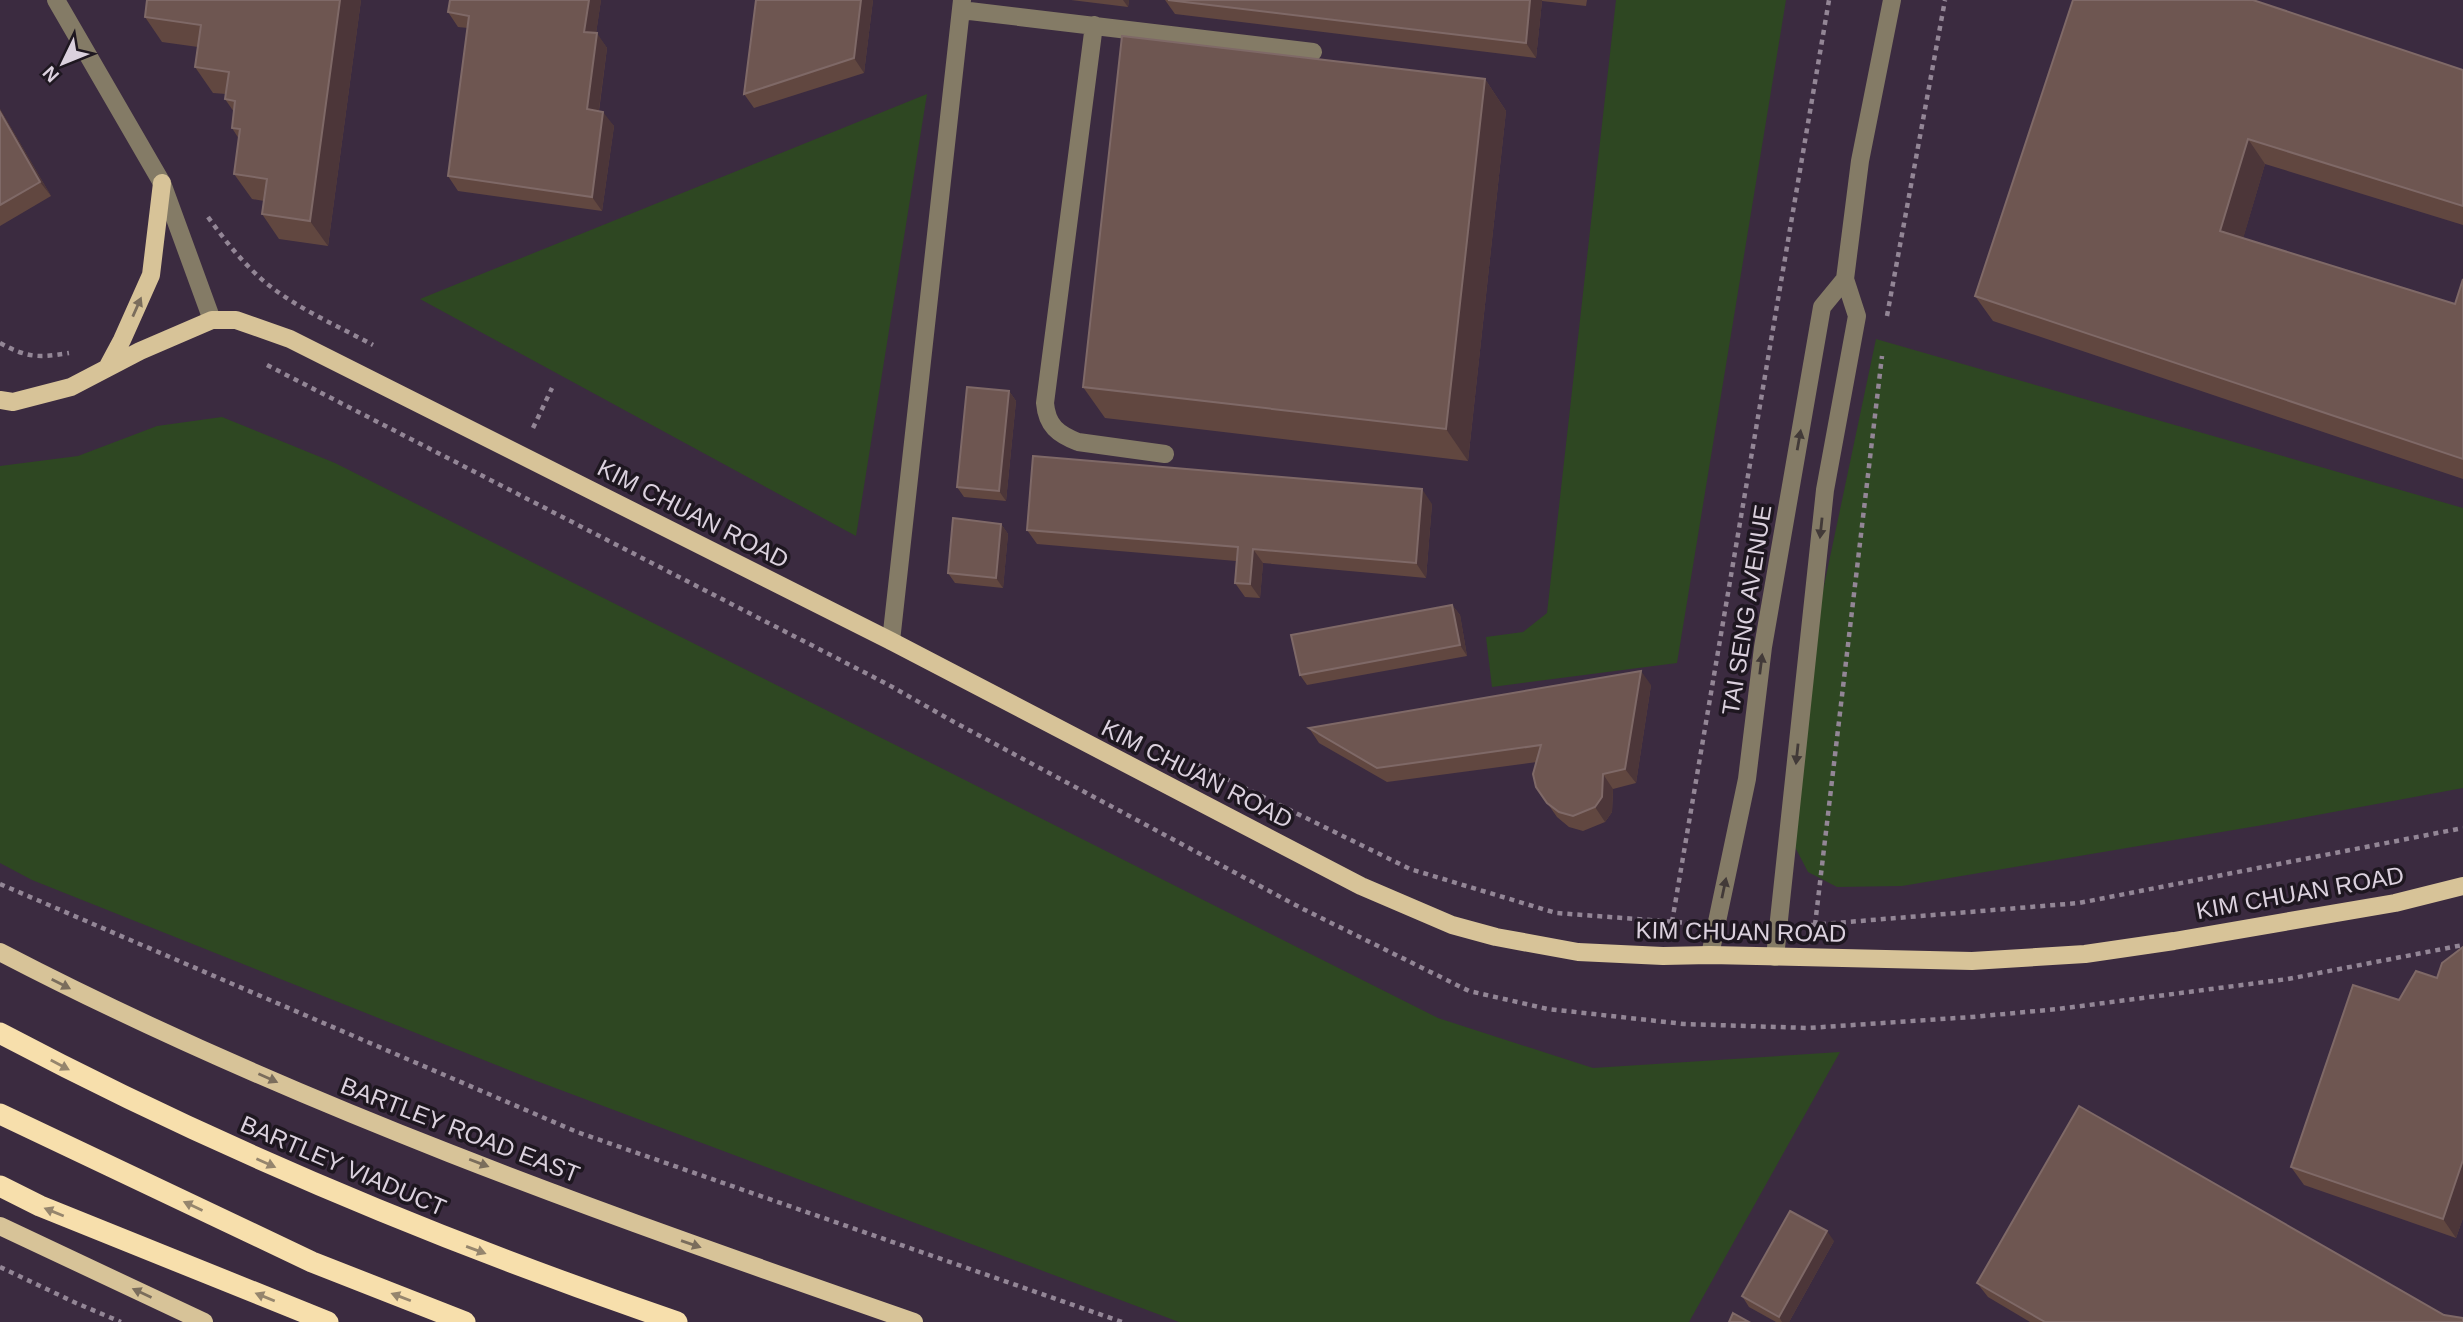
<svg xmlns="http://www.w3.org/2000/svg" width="2463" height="1322" viewBox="0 0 2463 1322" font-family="Arial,sans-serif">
<rect width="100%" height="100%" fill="#3b2b40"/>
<path fill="#2e4722" d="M1616,0H1786L1677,663L1492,687L1486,637L1523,632L1547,613Z
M927,94L856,536L420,299Z
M1876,339L2463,508V788L2263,825L1902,886L1837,887L1808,872L1783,824L1790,747Z
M222,417L335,463L1438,1018L1593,1068L1840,1052L1689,1322H1179L534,1080L32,880L0,863V466L78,456L157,426Z"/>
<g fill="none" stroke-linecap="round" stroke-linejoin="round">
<path stroke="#938696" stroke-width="4.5" stroke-dasharray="5 5" stroke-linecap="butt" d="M208,217C223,238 238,257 257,275C289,305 334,324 373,345
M1887,316L1945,0
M0,343C28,358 38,358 69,353
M267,365L887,684L954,722L1301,908L1469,991L1548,1009L1684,1024L1808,1028L1972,1017L2058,1009L2288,979L2463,945
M533,428L552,388
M1198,765L1410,869L1556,913L1690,923
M0,884L577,1132L1122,1322
M1672,922L1829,0
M1811,925L2079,903L2463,828
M1815,925L1882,356
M0,1267L76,1303L121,1322"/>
<path stroke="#847b66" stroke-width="18" d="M56,0L162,183L212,320
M961,10L1313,52
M1094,25L1045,403C1047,426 1058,434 1078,442L1165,454
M891,641L962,0
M1710,955L1747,779L1763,647L1822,307L1845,279
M1775,957L1825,490L1857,316L1845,279L1860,161L1892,0"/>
<path stroke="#d7c398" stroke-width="18" d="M107,368L122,340L151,275L162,183
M0,400L13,402L71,387L140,351L212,320H236L290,339L891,641L1361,886L1452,925L1496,937L1578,952L1663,956L1710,955L1972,961L2085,954L2174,941L2395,903L2463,886
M0,952C292,1104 604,1214 914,1322
M0,1226L204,1322"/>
<path stroke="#f7dfac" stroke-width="21" d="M0,1033C219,1149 444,1242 677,1322
M0,1114L312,1262L465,1322
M0,1186L40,1206L328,1322"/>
</g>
<path fill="#614740" d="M147,0H361L328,246L279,239L262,214L264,201L252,199L234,174L239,139L232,128L234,112L225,99L226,94L213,93L195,67L198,47L162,42L145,17Z
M450,0H601L596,33L607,48L599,111L614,126L602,211L458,191L448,176L468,28L458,27L448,12Z
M756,0H873L864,73L754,108L744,94Z
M1071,0H1129L1128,7Z
M1165,0H1587L1586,6L1542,1L1536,58L1175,14Z
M2073,0L2463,70V225L2265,164L2243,238L2455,304L2463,279V479L1993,321L1975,296Z
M1485,79L1506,111L1468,461L1105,418L1083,387Z
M0,109L51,196L0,226Z
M1009,391L1016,401L1006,501L964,497L957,487Z
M1432,504L1426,578L1263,563L1260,598L1245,597L1235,583L1236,561L1037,544L1027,530Z
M1001,524L1008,534L1003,588L955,583L948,573Z
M1452,605L1460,615L1467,656L1307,685L1300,675Z
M1651,685L1636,783L1613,789L1612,812L1605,822L1583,831L1569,827L1557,817L1536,787L1537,762L1387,782L1319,743L1309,728Z
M2463,947V1218L2456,1238L2304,1185L2291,1167L2399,1000L2437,978Z
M1834,1241L1789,1322H1776L1749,1307L1742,1296Z
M1977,1283L2444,1315L2463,1322H2030L1988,1297Z"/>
<path fill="#4c3639" d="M340,0H361L328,246L310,221Z
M589,0H601L594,47L584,32Z
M861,0H873L864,73L854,58Z
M1123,0H1129L1128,7Z
M1530,0H1542V1L1536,58L1526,43Z
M597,33L607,48L597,124L587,109Z
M1485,79L1506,111L1468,461L1446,429Z
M0,109L51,196L40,182L0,112Z
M603,112L614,126L602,211L592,197Z
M2248,139L2265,164L2238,256L2220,231Z
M1009,391L1016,401L1006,501L999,491Z
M1422,489L1432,504L1426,578L1416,563Z
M1001,524L1008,534L1003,588L996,578Z
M1253,549L1263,563L1260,598L1250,584Z
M1452,605L1460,615L1467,656L1460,645Z
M1641,671L1651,685L1636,783L1625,769Z
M1603,774L1613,789L1612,812L1605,822L1595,807Z
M2463,1160V1218L2456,1238L2443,1219Z
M1827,1231L1834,1241L1789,1322H1782L1779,1317Z"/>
<path fill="#6e5651" stroke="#7f6967" stroke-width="2" d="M147,0H340L310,221L262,214L267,179L234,174L240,129L232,128L235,101L225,99L229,72L195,67L201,25L145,17Z
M450,0H589L584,32L597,33L587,109L603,112L592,197L448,176L469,16L448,12Z
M756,0H861L854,58L744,94Z
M1168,0H1530L1526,43Z
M2073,0H2253L2463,70V206L2248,139L2220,231L2455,304L2463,279V459L1975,296Z
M1122,36L1485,79L1446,429L1083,387Z
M0,112L40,182L0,205Z
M967,387L1009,391L999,491L957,487Z
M1033,456L1422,489L1416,563L1253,549L1250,584L1235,583L1238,547L1027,530Z
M953,518L1001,524L996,578L948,573Z
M1452,605L1460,645L1300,675L1291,635Z
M1641,671L1625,769L1603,774L1602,797L1595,807L1573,816L1559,812L1547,803L1536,787L1533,774L1541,745L1377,768L1309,728Z
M2463,947V1160L2443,1219L2291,1167L2353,985L2399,1000L2416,971L2437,978L2442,963Z
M2079,1106L2444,1315L2463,1318V1322H2045L1977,1283Z
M1790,1211L1827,1231L1779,1317L1742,1296Z
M1733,1313L1749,1322H1729Z"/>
<defs><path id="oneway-solid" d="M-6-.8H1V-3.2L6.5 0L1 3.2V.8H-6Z" transform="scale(1.75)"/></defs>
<g fill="#7a6d5c">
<use href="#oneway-solid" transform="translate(137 307) rotate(-66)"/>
<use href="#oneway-solid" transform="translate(61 984) rotate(27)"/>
<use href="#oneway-solid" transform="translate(268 1078) rotate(24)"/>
<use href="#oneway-solid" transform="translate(479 1163) rotate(21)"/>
<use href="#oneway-solid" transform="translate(691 1244) rotate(19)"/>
<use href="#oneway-solid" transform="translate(142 1293) rotate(-155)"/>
</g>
<g fill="#423a38">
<use href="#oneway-solid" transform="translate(1799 440) rotate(-80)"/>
<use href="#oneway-solid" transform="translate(1821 528) rotate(96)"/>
<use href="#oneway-solid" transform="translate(1761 664) rotate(-83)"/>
<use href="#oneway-solid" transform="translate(1797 754) rotate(96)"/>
<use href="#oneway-solid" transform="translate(1724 888) rotate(-78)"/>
</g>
<g fill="#95856d">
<use href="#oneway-solid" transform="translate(60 1065) rotate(28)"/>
<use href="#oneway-solid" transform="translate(266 1163) rotate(24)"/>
<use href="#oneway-solid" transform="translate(193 1206) rotate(-155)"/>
<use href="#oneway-solid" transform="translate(54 1212) rotate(-158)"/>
<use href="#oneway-solid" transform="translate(476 1250) rotate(20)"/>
<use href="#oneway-solid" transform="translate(265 1297) rotate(-158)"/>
<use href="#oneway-solid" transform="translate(401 1297) rotate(-159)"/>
</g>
<g text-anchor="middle" stroke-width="7" stroke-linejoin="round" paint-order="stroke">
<g font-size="24" fill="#dbd1de" stroke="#1e1720">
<text transform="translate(693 514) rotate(27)" y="8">KIM CHUAN ROAD</text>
<text transform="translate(1747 610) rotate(-81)" y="8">TAI SENG AVENUE</text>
<text transform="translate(1197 774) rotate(27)" y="8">KIM CHUAN ROAD</text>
<text transform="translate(2300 893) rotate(-10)" y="8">KIM CHUAN ROAD</text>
<text transform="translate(1741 932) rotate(1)" y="8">KIM CHUAN ROAD</text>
<text transform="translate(460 1130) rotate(21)" y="8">BARTLEY ROAD EAST</text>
<text transform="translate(343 1166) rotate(23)" y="8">BARTLEY VIADUCT</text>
</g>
</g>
<g transform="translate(63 63) rotate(227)" stroke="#1e1720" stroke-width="5" paint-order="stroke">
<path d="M0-5L12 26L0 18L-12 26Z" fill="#dbd1de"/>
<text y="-10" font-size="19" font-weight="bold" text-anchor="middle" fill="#dbd1de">N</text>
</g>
</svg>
